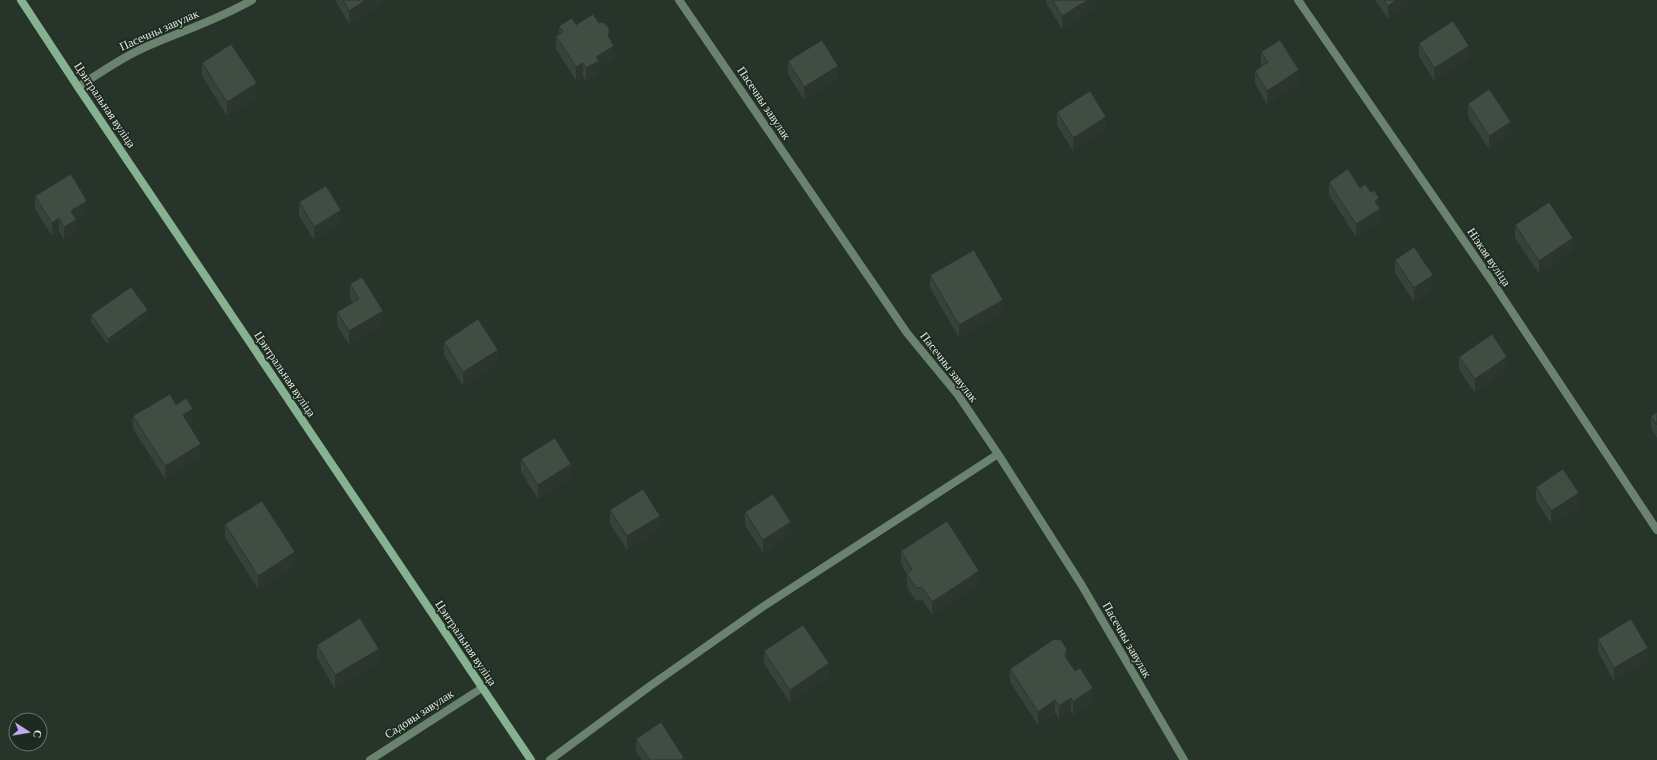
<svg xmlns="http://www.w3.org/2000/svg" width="1657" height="760" viewBox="0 0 1657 760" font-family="'Crimson Pro',serif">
<rect width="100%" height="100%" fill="#27342a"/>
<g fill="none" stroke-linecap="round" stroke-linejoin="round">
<path stroke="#69836f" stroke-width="8" d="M679,0L907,333L958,395L998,454L1081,584L1184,760
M1298,0L1491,280L1657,530
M78,87C103,71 127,54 155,43C188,29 221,18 252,0
M370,760L482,688
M550,760L650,686L761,608L998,454"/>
<path stroke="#87b292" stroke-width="8" d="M21,0L78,87L531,760"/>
</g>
<path fill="#36423a" d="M335,0H383V3L349,24Z
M1046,0H1095V8L1062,29L1046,3Z
M1375,0H1410V4L1388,19Z
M576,25L609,38L614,59L599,68V74L586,81L583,76L576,81L556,49V36L559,34V26Z
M1419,43L1469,59L1434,81L1419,56Z
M1261,52L1299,83L1267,104L1255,84V71L1262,66L1261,65Z
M788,61L838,79L804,100L788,74Z
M202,63L257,97L227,116L202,76Z
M1468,104L1511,135L1489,149L1468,117Z
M1057,112L1106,130L1073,151L1057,125Z
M1329,182L1360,188L1379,207L1380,222L1356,237L1329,195Z
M35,196L87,214L76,221V233L64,240L59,231L52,236L35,209Z
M299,202L341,223L314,240L299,216Z
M1515,225L1573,251L1539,274L1515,238Z
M1395,260L1433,288L1414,302L1395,273Z
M930,275L1003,313L959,338L930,288Z
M350,284L383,324L349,345L337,325V312L353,303L350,297Z
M91,315L148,317L108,345L91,322Z
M444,342L498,363L463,386L444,355Z
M1459,357L1507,370L1475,393L1459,370Z
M176,405L193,422L189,425L201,457L165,479L133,429V416Z
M1657,412V438L1651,429V416Z
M521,459L571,478L538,499L521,472Z
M1536,487L1579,507L1551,524L1536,500Z
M610,510L660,529L627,550L610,524Z
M745,512L791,535L763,553L745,525Z
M225,524L295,565L258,589L225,537Z
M901,551L979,584L932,615L922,600L916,601L907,587V575L901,564Z
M1598,639L1648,661L1614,681L1598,652Z
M317,645L379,662L335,689L317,658Z
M764,651L829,676L790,703L764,664Z
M1067,660L1093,701L1073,715L1071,711L1059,719L1055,713L1038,725L1010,682V669Z
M636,739L684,760H642L636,752Z"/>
<path fill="#2c362f" d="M366,0H383V3L349,24V11Z
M1088,0H1095V8L1062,29V16Z
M1396,0H1410V4L1388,19V6Z
M614,46V59L599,68V74L586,81V68L596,57Z
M1469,46V59L1434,81V68Z
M583,63V76L576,81V67Z
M838,66V79L804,100V87Z
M1299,70V83L1267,104V91Z
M257,83V97L227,116V102Z
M1106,117V130L1073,151V138Z
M1511,122V135L1489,149V136Z
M1379,198L1380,222L1356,237V224L1375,201Z
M87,201V214L76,221V233L64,240V227L71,211Z
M341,210V223L314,240V227Z
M59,218V231L52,236V223Z
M1573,238V251L1539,274V261Z
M1433,275V288L1414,302V288Z
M1003,300V313L959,338V325Z
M148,310V317L108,345V339Z
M383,311V324L349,345V331Z
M498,350V363L463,386V372Z
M1507,357V370L1475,393V379Z
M193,409V422L183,428V415Z
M201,444V457L165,479V466Z
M571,464V478L538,499V485Z
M1579,493V507L1551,524V511Z
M660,516V529L627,550V536Z
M791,522V535L763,553V540Z
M295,552V565L258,589V576Z
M979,571V584L932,615V602Z
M1648,648V661L1614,681V668Z
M379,649V662L335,689V675Z
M1067,649V662L1065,656Z
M829,663V676L790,703V690Z
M1093,688V701L1073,715V702Z
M1071,698V711L1059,719V706Z
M1055,700V713L1038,725V712Z"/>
<path fill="#3f4d43" stroke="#2c362f" d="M343,0H366L349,11Z
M1052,0H1088L1062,16Z
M1384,0H1396L1388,6Z
M593,14L599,23L603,22L609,28V34L608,36L614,46L596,57L599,61L586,68L583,63L576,67L556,36L563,32L559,26L572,18L576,25Z
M1453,21L1469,46L1434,68L1419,43Z
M822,40L838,66L804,87L788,61Z
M1280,40L1299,70L1267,91L1255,71L1268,62L1261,52Z
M231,44L257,83L227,102L202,63Z
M1489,89L1511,122L1489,136L1468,104Z
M1090,91L1106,117L1073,138L1057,112Z
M1348,169L1360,188L1365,184L1371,192L1374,190L1379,198L1375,201L1380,209L1356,224L1329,182Z
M71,174L87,201L71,211L76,220L64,227L59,218L52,223L35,196Z
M326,186L341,210L314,227L299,202Z
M1549,202L1573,238L1539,261L1515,225Z
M1414,247L1433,275L1414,288L1395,260Z
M974,250L1003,300L959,325L930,275Z
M362,277L383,311L349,331L337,312L359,299L350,284Z
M131,287L148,310L108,339L91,315Z
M478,319L498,350L463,372L444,342Z
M1492,334L1507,357L1475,379L1459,357Z
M170,394L176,405L186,398L193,409L183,415L201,444L165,466L133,416Z
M1657,412V425L1651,416Z
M555,438L571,464L538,485L521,459Z
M1563,469L1579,493L1551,511L1536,487Z
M643,489L660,516L627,536L610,510Z
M773,494L791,522L763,540L745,512Z
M262,501L295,552L258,576L225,524Z
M947,521L979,571L932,602L922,587L916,588L907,574L912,569L901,551Z
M360,618L379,649L335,675L317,645Z
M1631,619L1648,648L1614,668L1598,639Z
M803,625L829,663L790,690L764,651Z
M1054,639L1061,640L1067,649L1065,656L1075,671L1080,668L1093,688L1073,702L1071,698L1059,706L1055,700L1038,712L1010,669Z
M661,722L684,758L681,760H650L636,739Z"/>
<g text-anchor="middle" stroke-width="3.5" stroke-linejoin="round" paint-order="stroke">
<g font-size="12" fill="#dde5df" stroke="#1d2a20">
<text transform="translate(159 30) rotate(-24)" y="4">Пасечны завулак</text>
<text transform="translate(764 103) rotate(56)" y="4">Пасечны завулак</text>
<text transform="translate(105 105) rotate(56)" y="4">Цэнтральная вуліца</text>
<text transform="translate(1489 257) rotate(56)" y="4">Нізкая вуліца</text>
<text transform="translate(949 367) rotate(52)" y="4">Пасечны завулак</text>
<text transform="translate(285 374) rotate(56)" y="4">Цэнтральная вуліца</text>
<text transform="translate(1127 640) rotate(60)" y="4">Пасечны завулак</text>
<text transform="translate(466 643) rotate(56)" y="4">Цэнтральная вуліца</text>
<text transform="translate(419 714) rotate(-33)" y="4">Садовы завулак</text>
</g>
</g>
<g transform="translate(28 732) rotate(102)"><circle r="19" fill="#1d2a20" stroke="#6a756c"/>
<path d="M0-3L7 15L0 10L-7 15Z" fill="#c5a7f1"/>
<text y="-6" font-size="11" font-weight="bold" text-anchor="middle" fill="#dde5df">С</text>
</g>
</svg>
